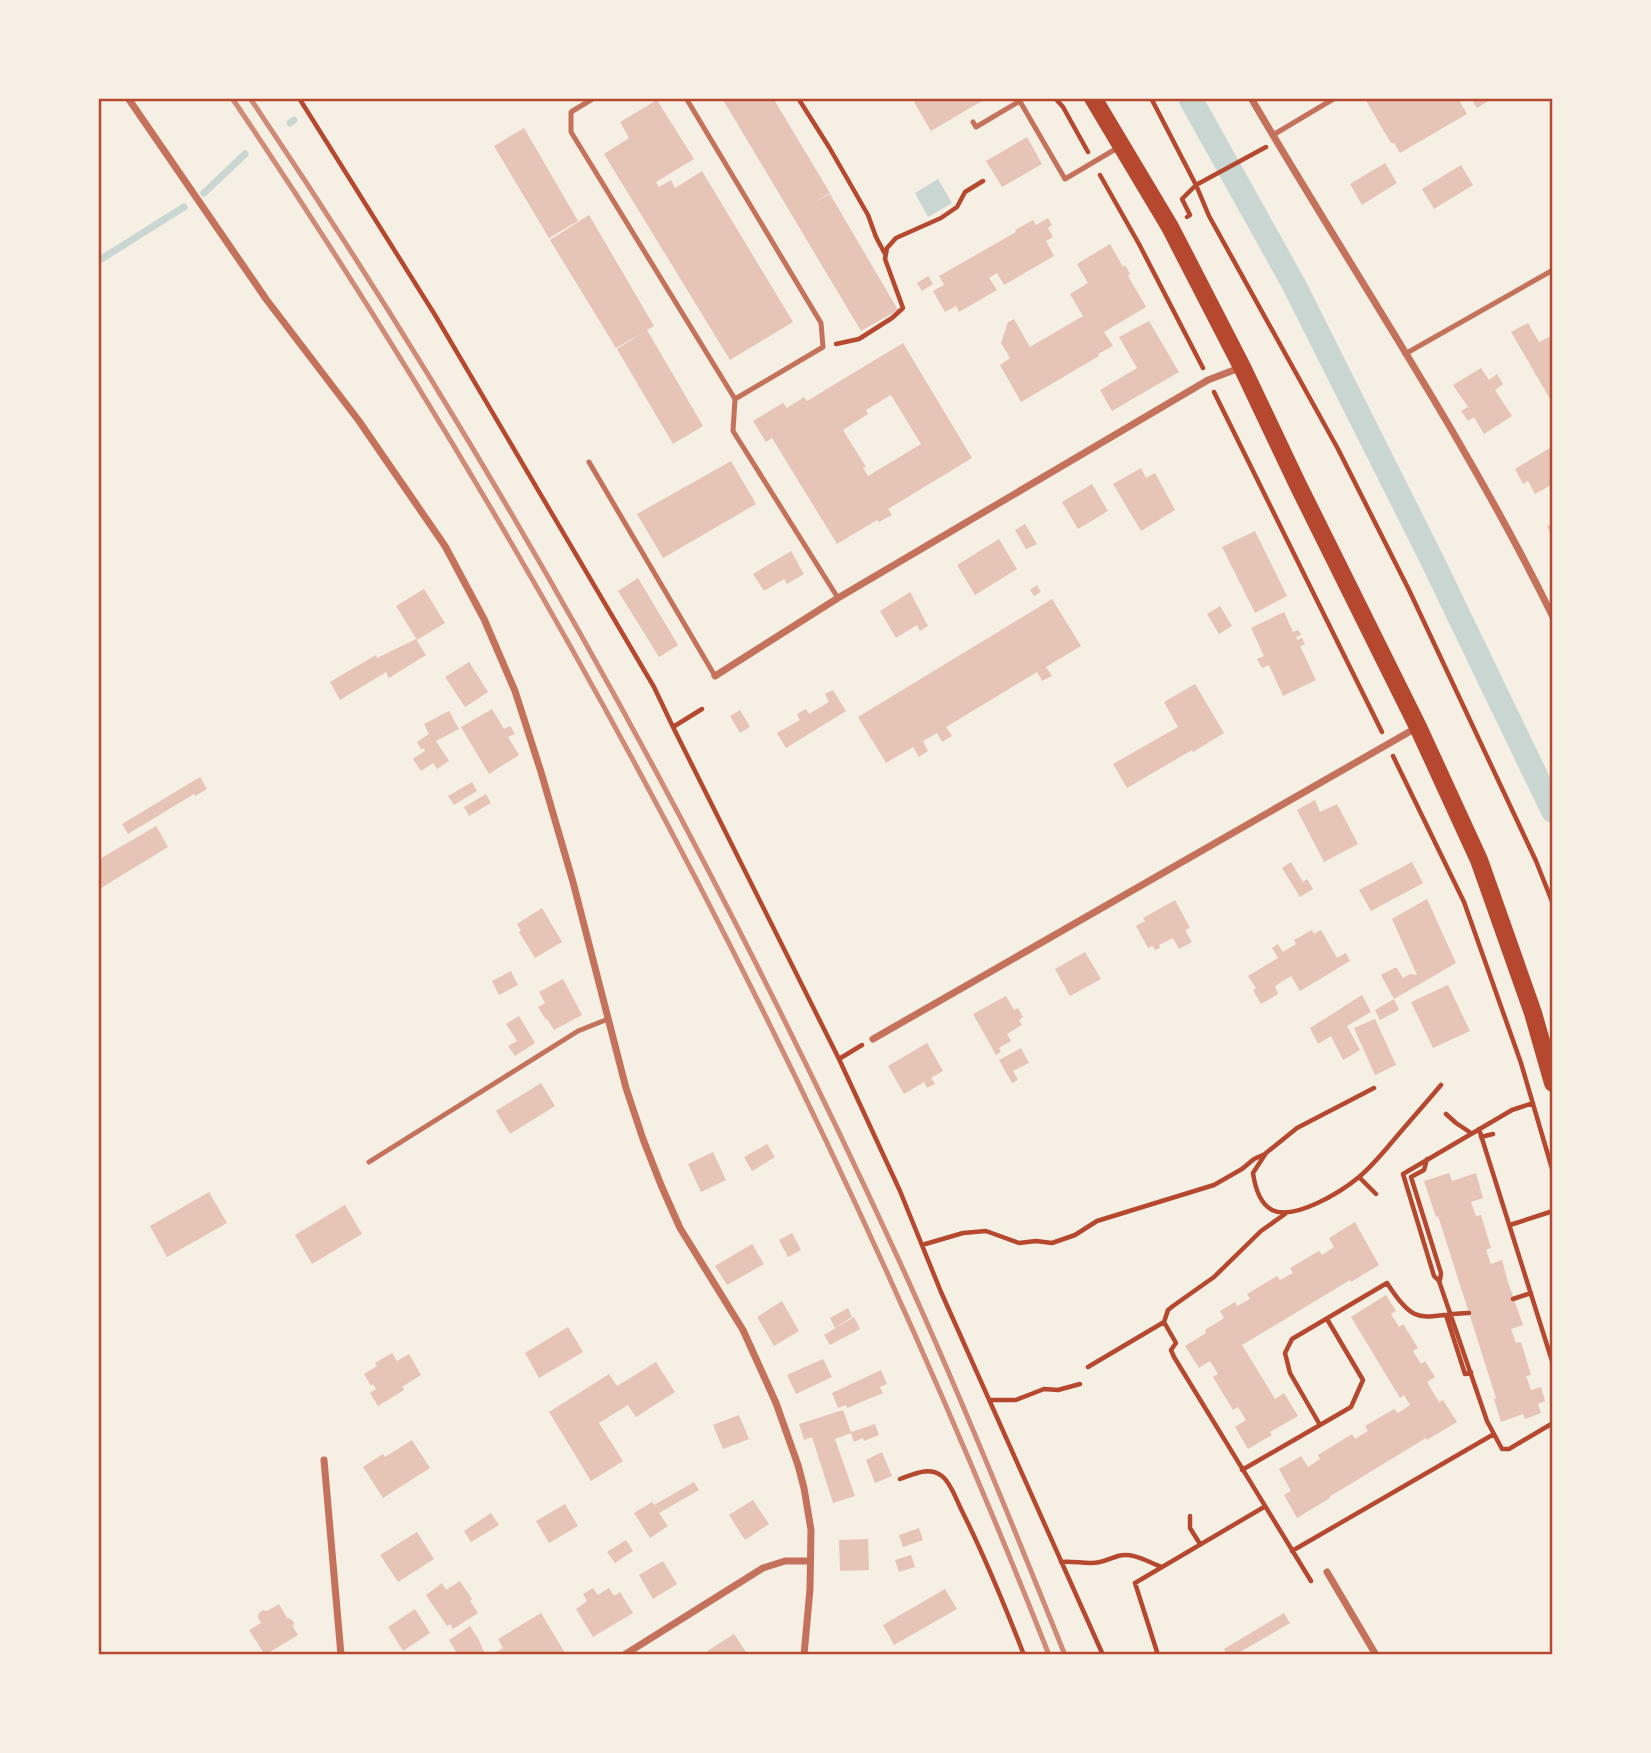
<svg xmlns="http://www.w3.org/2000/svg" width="1651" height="1753" viewBox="0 0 1651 1753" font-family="'Public Sans',sans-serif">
<rect width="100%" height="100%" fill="#f6efe4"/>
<path fill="#c9d6d2" d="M938,179L952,203L928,217L915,193Z"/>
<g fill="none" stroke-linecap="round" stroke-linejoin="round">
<path stroke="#c9d6d2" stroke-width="7" d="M290,123L294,120
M204,193L245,154
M98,261L184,207"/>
<path stroke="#c9d6d2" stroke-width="24" d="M1190,98L1293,283L1431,558L1553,811"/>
</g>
<path fill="#e6c5b7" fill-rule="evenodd" d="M722,98H773L830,193L811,204L830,194L898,310L861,331Z
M921,98H987L931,131L914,102Z
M1367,98H1466L1460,102L1467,114L1400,153L1394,143H1391L1365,99Z
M1471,98H1493L1477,108Z
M657,100L694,159L656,182L659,187L671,180L675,188L702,171L793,322L730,360L604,154L629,138L620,122Z
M524,128L578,221L549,238L494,146Z
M1027,137L1042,164L1002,187L986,161Z
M1385,163L1397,183L1362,205L1350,184Z
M1461,165L1473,185L1434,209L1422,189Z
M589,215L654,326L647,330L703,426L673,444L617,349L644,332L616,348L550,240Z
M1048,218L1052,225L1048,228L1053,237L1046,241L1054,256L1004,285L997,273L989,278L997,290L959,312L956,306L945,312L933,291L944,285L939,276L1016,232L1015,230L1033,220L1036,225Z
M1110,244L1123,267L1125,265L1130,274L1128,276L1146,307L1104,332L1113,346L1098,354L1099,356L1021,402L1000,365L1010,358L1001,343L1008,322L1014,319L1030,347L1083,316L1070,294L1088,283L1077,264Z
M928,276L933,284L922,291L917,283Z
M1149,321L1179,372L1112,411L1100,390L1137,368L1119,337Z
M1528,323L1539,342L1553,335V397L1550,399L1511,332Z
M903,343L972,458L888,509L892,515L879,522L877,520L837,544L772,438L766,442L753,421L783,403L787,408L804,397L807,401ZM891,395L921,444L868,476L863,468L866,467L843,430L868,414L866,410Z
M1481,368L1489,380L1497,374L1503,384L1495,390L1512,416L1484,434L1474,417L1468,421L1461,411L1468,407L1453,385Z
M1553,446V484L1535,494L1528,481L1523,484L1515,469Z
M731,461L756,504L663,558L637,514Z
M1141,468L1146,478L1155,473L1175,510L1141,531L1113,484Z
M1092,484L1108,511L1078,529L1062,502Z
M1553,523V540L1547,526Z
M1025,524L1037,544L1026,549L1015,530Z
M1255,531L1287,596L1255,613L1222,547Z
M999,539L1017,569L975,595L957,565Z
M791,551L804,574L787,584L784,579L764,591L753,574Z
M638,578L678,645L659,657L618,591Z
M1037,585L1041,592L1034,596L1030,590Z
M424,589L445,623L417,640L396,606Z
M910,592L928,626L920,631L917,625L896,638L880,611Z
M1052,599L1081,646L1046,667L1052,676L1042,681L1037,672L946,727L952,736L942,742L937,733L923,741L928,751L919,757L913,747L886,763L858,717Z
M1220,606L1232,626L1219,634L1207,614Z
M1284,612L1293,632L1298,630L1301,635L1296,637L1297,640L1302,638L1305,644L1300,646L1316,680L1283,696L1269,665L1262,668L1257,659L1264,656L1251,628Z
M416,639L426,655L389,678L386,672L340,700L330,682L376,655L377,658Z
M469,662L488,692L465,707L445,677Z
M1195,684L1224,733L1193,752L1192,750L1127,788L1113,764L1178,727L1164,702Z
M833,690L846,711L786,748L777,733L800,720L797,714L806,709L809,714L829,702L825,694Z
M492,709L504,729L510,726L515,734L508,737L519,755L489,774L461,727Z
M740,710L750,727L740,733L730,716Z
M449,711L459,729L436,741L449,761L437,769L433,763L421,771L413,759L425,751L424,748L421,749L417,742L429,734L424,724Z
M200,777L207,789L195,796L194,794L128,834L122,824Z
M472,782L477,791L454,805L448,796Z
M486,794L491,803L469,816L464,807Z
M1315,800L1320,812L1337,804L1358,844L1324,862L1297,810Z
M156,826L168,847L101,888L98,883V860Z
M1291,862L1303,882L1307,879L1313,889L1300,897L1282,868Z
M1412,862L1423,883L1371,911L1359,890Z
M1427,899L1456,963L1394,999L1381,975L1394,968H1397L1403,978L1410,974L1417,975L1392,919Z
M1175,900L1190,928L1185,930L1192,942L1179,949L1173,938L1159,945L1160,948L1155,950L1153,946L1148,948L1136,926L1145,921L1143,918Z
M542,908L562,942L535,958L519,932L521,931L517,924Z
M1312,930L1314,934L1321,930L1337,958L1346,953L1350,961L1300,991L1291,976L1275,986L1278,994L1261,1004L1253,990L1256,988L1248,976L1278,958L1272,948L1278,944L1283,952L1296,944L1294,940Z
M1085,952L1101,979L1070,996L1055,969Z
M511,971L518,985L499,995L492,981Z
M563,979L582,1015L554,1030L547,1019L546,1020L538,1007L545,1003L539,992Z
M1448,985L1470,1031L1433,1048L1411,1002Z
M1362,995L1371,1012L1347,1026L1360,1050L1343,1060L1331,1036L1318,1044L1310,1028Z
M1006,996L1014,1010L1018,1008L1023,1017L1019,1020L1022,1025L1007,1034L1011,1041L999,1048L1001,1052L996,1055L973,1014Z
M1394,999L1399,1010L1380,1020L1375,1010Z
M519,1016L535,1043L515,1056L508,1046L517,1041L506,1024Z
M1375,1019L1396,1065L1375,1075L1354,1028Z
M927,1043L943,1071L931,1078L935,1084L927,1088L924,1082L904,1094L888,1066Z
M1021,1048L1029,1063L1013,1071L1018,1080L1012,1083L999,1060Z
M541,1083L555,1106L510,1134L496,1111Z
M767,1144L775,1157L752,1171L744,1157Z
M713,1152L726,1180L701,1192L688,1164Z
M1449,1173L1452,1181L1476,1173L1483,1198L1471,1202L1476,1216L1481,1215L1491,1248L1486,1250L1491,1264L1502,1260L1508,1282L1523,1325L1511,1329L1516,1343L1521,1342L1531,1375L1526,1376L1531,1390L1541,1387L1545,1401L1538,1404L1541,1413L1525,1419L1523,1414L1501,1422L1494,1399L1496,1398L1469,1313L1438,1216L1436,1217L1424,1181Z
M209,1192L227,1223L167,1257L150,1226Z
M345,1205L362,1234L312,1264L295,1235Z
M1355,1222L1379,1265L1351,1282L1350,1280L1242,1345L1275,1399L1284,1393L1298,1416L1270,1432L1272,1435L1248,1449L1235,1427L1246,1420L1238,1407L1233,1410L1213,1377L1218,1374L1210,1361L1199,1368L1185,1346L1206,1333L1205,1330L1224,1318L1220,1311L1235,1302L1237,1306L1250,1299L1247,1294L1277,1276L1280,1280L1293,1273L1290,1268L1319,1251L1322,1255L1334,1247L1329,1238Z
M792,1233L801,1250L788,1257L779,1240Z
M752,1244L764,1264L727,1285L715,1266Z
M1386,1295L1396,1311L1391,1314L1399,1327L1403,1324L1418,1348L1413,1351L1421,1364L1425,1361L1435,1377L1427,1382L1439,1402L1443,1400L1457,1422L1427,1440L1426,1438L1329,1497L1330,1498L1297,1518L1284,1495L1291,1491L1279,1469L1301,1456L1308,1467L1320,1459L1318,1455L1352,1434L1355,1439L1368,1431L1365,1426L1394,1409L1398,1413L1410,1405L1404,1395L1400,1398L1351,1317Z
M782,1301L799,1331L774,1346L757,1317Z
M848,1308L852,1317L835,1328L830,1318Z
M854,1317L860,1329L830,1345L824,1335Z
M568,1327L583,1352L539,1378L525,1353Z
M392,1353L397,1361L409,1354L421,1375L402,1387L404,1390L378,1406L370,1393L376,1389L373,1384L371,1386L364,1374L377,1366L375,1363Z
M823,1359L832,1377L796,1394L787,1375Z
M656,1362L675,1392L636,1417L628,1405L599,1423L623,1461L591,1481L549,1412L609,1374L617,1386Z
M881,1370L887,1384L880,1387L883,1393L847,1408L846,1405L838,1408L832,1393Z
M843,1410L851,1432L875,1424L879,1435L864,1441L863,1438L854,1442L851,1433L835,1439L855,1496L833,1503L812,1437L804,1440L799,1424Z
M739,1415L749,1439L723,1449L713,1425Z
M412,1440L430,1468L383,1498L363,1467L383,1454L385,1457Z
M882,1452L892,1476L875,1483L866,1460Z
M694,1482L699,1490L659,1513L668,1526L650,1538L634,1513L652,1502L654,1505Z
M753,1500L769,1524L745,1540L729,1515Z
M565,1504L578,1526L549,1543L536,1521Z
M491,1513L499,1525L471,1542L464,1531Z
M919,1528L923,1540L903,1547L899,1535Z
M417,1532L434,1559L398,1582L380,1555Z
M868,1539L869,1570L840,1571L839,1540Z
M626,1540L633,1551L615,1563L607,1552Z
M911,1555L915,1567L899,1572L895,1560Z
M663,1561L677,1584L653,1599L639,1575Z
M460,1581L472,1599L470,1601L478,1613L453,1629L450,1624L447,1626L426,1595L442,1583L446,1590Z
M593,1588L598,1595L609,1588L614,1596L620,1592L633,1613L593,1637L576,1609L587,1601L583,1594Z
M945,1589L957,1609L894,1645L883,1625Z
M279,1604L287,1618L291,1619L294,1623L293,1627L298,1635L265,1655L249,1630L261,1623L258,1617L259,1613L263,1610L267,1611Z
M415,1609L430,1633L403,1651L388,1627Z
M541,1613L565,1653L562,1655H491L503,1648L498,1639Z
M1284,1613L1290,1623L1235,1655H1227L1224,1649Z
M470,1626L479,1640L484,1652L478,1655H458L449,1640Z
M734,1634L748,1655H702L715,1646Z"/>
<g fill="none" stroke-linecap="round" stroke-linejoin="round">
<path stroke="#b5482f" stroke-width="4.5" d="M299,98L435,315L654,687L673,727
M798,98L829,147L852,187L868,215L876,237L885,254
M1055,98L1063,107L1088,152
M1151,98L1196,185L1209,216L1338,449L1409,590L1536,861L1553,904
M1100,175L1139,244L1203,368
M1187,217L1190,215L1182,199L1196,185L1266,147
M836,344L859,339L892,318L903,308L885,259L887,248L896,238L941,218L957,207L965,192L983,181
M1214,392L1382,732
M702,709L673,727L839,1059L900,1191L941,1292L1103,1655
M1393,756L1464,902L1521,1063L1553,1172
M839,1059L862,1045
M1374,1088L1297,1128L1266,1153L1253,1173C1255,1187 1259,1203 1272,1210C1294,1221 1341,1192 1359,1177C1371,1167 1382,1154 1392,1142C1408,1123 1425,1104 1441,1085
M1533,1103L1512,1110L1403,1174L1434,1276L1439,1281L1487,1421L1502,1449H1509L1553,1423
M1446,1114L1456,1123L1471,1133
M1479,1129L1553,1364
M1481,1137L1493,1134
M1427,1159L1424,1170L1411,1177L1441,1273L1440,1280
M1359,1177L1376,1194
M1510,1225L1553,1211
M922,1245L963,1233L986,1231L1019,1243L1036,1241L1052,1243L1075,1235L1097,1221L1214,1185L1242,1169L1254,1159L1265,1154
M1513,1299L1531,1293
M1446,1315L1465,1374L1471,1372
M1164,1322L1168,1310L1173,1306L1214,1277L1261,1231L1285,1214
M1088,1367L1164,1322L1176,1343L1171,1350L1174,1357L1311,1581
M990,1400H1016L1044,1389L1058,1390L1080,1384
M1320,1425L1351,1407L1363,1380L1327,1319
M1242,1470L1320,1425L1290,1373L1285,1353L1292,1339L1387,1283C1417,1330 1422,1314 1469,1313
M900,1479C914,1474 929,1466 942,1476C951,1483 956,1499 961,1509C985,1557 1005,1606 1024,1655
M1190,1516V1528L1200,1544
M1292,1551L1494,1434
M1061,1562C1071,1561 1080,1563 1090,1563C1100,1564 1108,1559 1118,1556C1133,1552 1148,1562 1162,1567
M1158,1655L1135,1583L1264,1507"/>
<path stroke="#c5725c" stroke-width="5" d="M594,98L571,112V132L735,399L733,431L838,598
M686,98L821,323L823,347L735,399
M1018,98L1065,179L1119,147
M973,122L976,127L1020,101
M1273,135L1335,98
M1405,354L1553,270
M589,462L715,676
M369,1162L578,1031L608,1019"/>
<path stroke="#c5725c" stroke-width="7" d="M128,98L266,299L359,421L445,546L484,619L515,691L541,772L573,882L626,1088L643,1139L661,1185L680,1228L743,1330L776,1403L798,1465L804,1488L811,1530L810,1589L804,1655
M1251,98C1352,271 1465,437 1553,617
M715,676L838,598L1208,380L1242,367
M873,1039L1416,728
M324,1460L341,1655
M1327,1572L1376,1655
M624,1655L763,1568L785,1561H810"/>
<path stroke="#b5482f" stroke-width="18" d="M1093,98L1170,227L1242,367L1297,483L1418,727L1479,860L1533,1013L1553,1083"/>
<path stroke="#cf8b77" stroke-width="5" d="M232,98C561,585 833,1108 1049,1655
M250,98C498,465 712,854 897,1256C957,1387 1011,1521 1065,1655"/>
</g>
<rect width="1651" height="1753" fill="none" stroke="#f6efe4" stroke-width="200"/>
<rect x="100" y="100" width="1451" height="1553" fill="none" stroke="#b5482f" stroke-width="2.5"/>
</svg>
